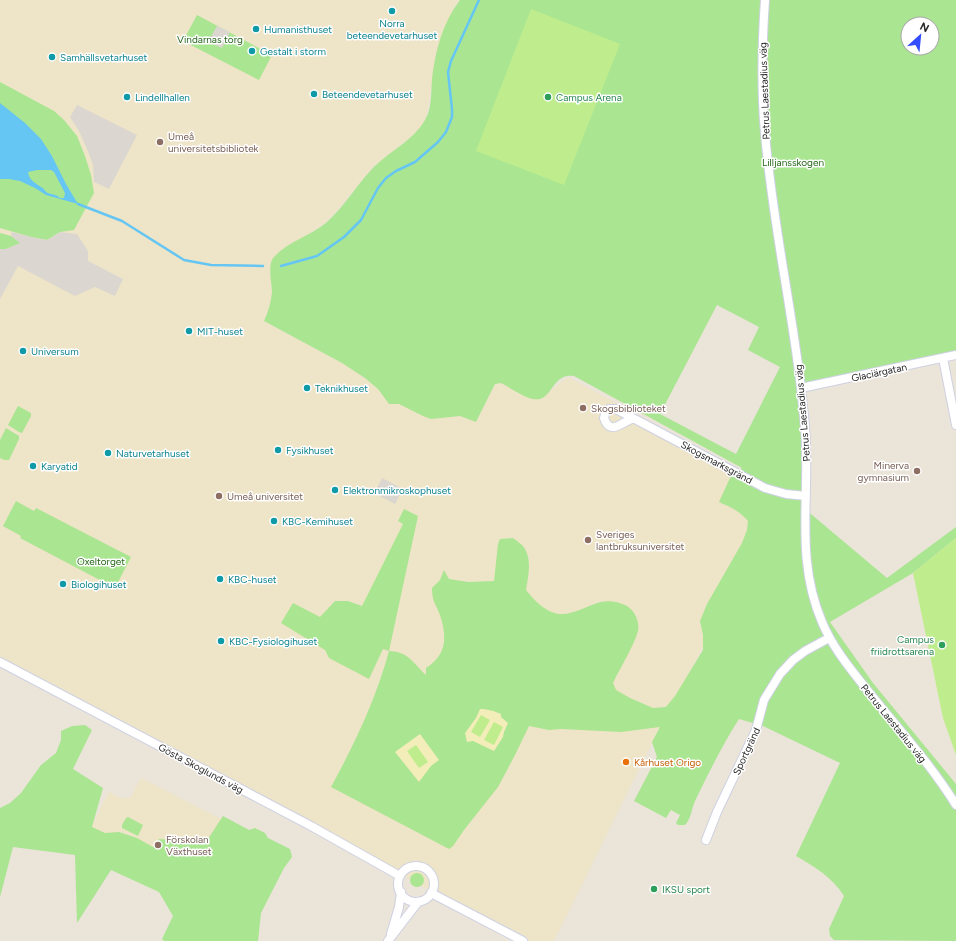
<svg xmlns="http://www.w3.org/2000/svg" width="956" height="941" viewBox="0 0 956 941" font-family="Figtree,sans-serif">
<rect width="100%" height="100%" fill="#ebe4d9"/>
<path fill="#eee4c7" d="M0,0H460L455,6L448,21L436,51L430,98L426,118L420,128L412,136L372,168L335,213L326,222L312,232L271,277L272,292L271,302L264,321L342,363L365,378L378,389L389,404H399L438,419L445,417L460,416L476,422L495,384L498,382L540,399L568,377L777,491V510L660,727L554,941H523L311,826L0,662Z
M141,778L223,820L182,897L92,827L96,817L109,792L121,798H130Z"/>
<path fill="#aae592" fill-rule="evenodd" d="M460,0H956V355L801,388L805,509L887,578L956,527V538L913,573L830,622L873,683L956,784V941L834,940L830,936L829,929L844,896C832,877 815,867 796,856L840,763L763,726L739,719C723,744 709,772 696,799C691,808 692,818 685,825H678L676,823L680,815L671,810L666,818L634,801L657,757L652,742L660,727L621,732L561,729L549,730L529,726L515,755L498,787L464,830L453,846L449,849L331,787C355,743 376,699 389,651L383,649L369,679L329,658L325,650L281,623L293,603L320,617L335,601H348L362,606L403,524L398,521L404,509L418,516L389,651C409,652 413,663 426,675V668C446,655 447,639 441,618C437,605 432,603 432,588L440,580L444,570L449,579L468,582L494,581L498,544L500,539L513,538C517,541 523,545 525,549C532,561 528,577 526,590C534,600 546,613 560,614C573,615 589,605 601,602C609,600 618,602 625,605C634,609 640,621 638,631C634,646 620,668 613,683L616,690L630,698L653,708L666,707L675,696L703,650V635L700,621L707,604L742,543L747,530L748,521C740,511 730,507 719,502L730,478L742,468L574,376C551,372 553,403 533,399C525,398 509,387 501,383L495,384L476,422L460,416L431,419L423,416L399,404H389L378,389L365,378L342,363L264,321C268,312 271,303 272,292C272,283 267,264 274,257C288,241 311,236 327,222C344,207 356,186 372,169C388,152 413,141 425,120C432,109 431,92 432,79C435,51 443,22 460,0ZM908,24H932V48H908ZM717,305L759,327L748,350L780,367L736,454L660,414Z
M197,15L272,55L259,80L183,41Z
M0,82L54,111L64,120L77,136L85,156L91,175L94,193L74,230L60,232L47,240L31,237L0,228Z
M0,233L11,236L21,243L6,249H0Z
M18,406L31,413V416L22,433L19,432L8,425Z
M6,428L19,436V439L9,460H4L0,458V440Z
M16,501L34,511L36,508L131,557L115,588L20,538L21,536L3,526Z
M85,725L92,730L73,769L103,788L92,827L105,833L119,832L137,838L153,847L159,839L206,842L223,816L249,830L255,828L265,833L268,838L290,849L292,857L284,868L261,913L258,941H164L162,939L173,916L159,892L111,870L77,923L75,855L13,847L0,897V808L10,803L21,793L41,765L56,753L61,740V731L72,726Z
M128,817L143,825L138,836L122,828V825L126,818Z
M410 880a7 7 0 1 1 14 0a7 7 0 1 1-14 0Z"/>
<path fill="#f3edba" d="M480,709C486,709 495,711 501,714V717L508,723L504,732L503,737L494,751L473,741L467,742L465,733L476,718Z
M420,734L439,760L431,766L419,782L395,752Z"/>
<path fill="#bfed8d" d="M531,9L620,44L564,185L476,151Z
M956,538V755L943,718L913,573Z
M481,715L490,720L480,737L471,732Z
M494,722L503,727L494,745L484,740Z
M416,745L428,762L419,768L407,751Z"/>
<path fill="#dbd7d0" d="M217,26L230,32L222,48L208,42Z
M77,105L137,135L109,189L94,182L93,165L87,149L79,131L70,117Z
M12,232L31,237L47,240L60,232L77,234L88,251V261L123,279L115,296L95,287L75,296L18,266L0,299V249H6L20,243L11,236Z
M382,478L403,489L395,504L374,493Z"/>
<path fill="#66c6f3" fill-rule="evenodd" d="M0,103L25,123L41,139L52,156L66,184L78,204L46,195L35,188L20,181L9,179H0ZM37,170H51L54,172L65,193L64,198H60C56,194 53,195 48,193C45,192 44,188 41,187C35,183 29,180 28,172Z"/>
<g fill="none" stroke-linecap="round" stroke-linejoin="round">
<path stroke="#66c6f3" stroke-width="2.5" d="M78,204L122,221L184,260L211,265L263,266
M281,266L317,256L344,237L361,220L378,188L386,178L396,171L415,162L438,142L446,132L452,117V109L448,72L451,61L479,0"/>
<defs>
<path id="minor" d="M765,0C762,44 761,89 765,133C772,219 791,303 801,388C803,408 806,428 806,448C808,509 797,563 822,622C832,646 848,666 864,686C895,725 930,763 956,805
M943,358L956,425
M801,388L956,355
M632,419C623,421 610,437 604,418L606,411L609,409H616L765,488L786,494L806,496
M0,662L311,826L400,876
M706,840L717,812L756,730L764,700L780,674L793,660L805,651L829,638
M398 884a18 18 0 1 1 36 0a18 18 0 1 1-36 0Z
M431,893L523,941
M391,934L399,907L401,892
M388,941L418,902"/>
</defs>
<use href="#minor" stroke="#ced1e2" stroke-width="10"/>
<use href="#minor" stroke="#fff" stroke-width="8"/>
</g>
<g fill="#0f9aa8" stroke="#fff" stroke-width="1.5">
<circle cx="392" cy="11" r="4"/>
<circle cx="256" cy="29" r="4"/>
<circle cx="252" cy="51" r="4"/>
<circle cx="52" cy="57" r="4"/>
<circle cx="314" cy="94" r="4"/>
<circle cx="127" cy="97" r="4"/>
<circle cx="189" cy="331" r="4"/>
<circle cx="23" cy="351" r="4"/>
<circle cx="307" cy="388" r="4"/>
<circle cx="278" cy="450" r="4"/>
<circle cx="108" cy="453" r="4"/>
<circle cx="33" cy="466" r="4"/>
<circle cx="335" cy="490" r="4"/>
<circle cx="274" cy="521" r="4"/>
<circle cx="220" cy="579" r="4"/>
<circle cx="63" cy="584" r="4"/>
<circle cx="221" cy="641" r="4"/>
</g>
<g fill="#2e9e5b" stroke="#fff" stroke-width="1.5">
<circle cx="548" cy="97" r="4"/>
<circle cx="942" cy="645" r="4"/>
<circle cx="654" cy="889" r="4"/>
</g>
<g fill="#8d6e63" stroke="#fff" stroke-width="1.5">
<circle cx="160" cy="142" r="4"/>
<circle cx="583" cy="408" r="4"/>
<circle cx="917" cy="471" r="4"/>
<circle cx="219" cy="496" r="4"/>
<circle cx="588" cy="540" r="4"/>
<circle cx="158" cy="845" r="4"/>
</g>
<circle fill="#e8710a" stroke="#fff" stroke-width="1.5" cx="626" cy="762" r="4"/>
<g text-anchor="middle" stroke-width="3" stroke-linejoin="round" paint-order="stroke">
<g font-size="10" fill="#0d838f" stroke="#fff" text-anchor="start">
<text x="392" y="27" text-anchor="middle">Norra<tspan x="392" dy="12">beteendevetarhuset</tspan></text>
<text x="264" y="33">Humanisthuset</text>
<text x="260" y="55">Gestalt i storm</text>
<text x="60" y="61">Samhällsvetarhuset</text>
<text x="322" y="98">Beteendevetarhuset</text>
<text x="135" y="101">Lindellhallen</text>
<text x="197" y="335">MIT-huset</text>
<text x="31" y="355">Universum</text>
<text x="315" y="392">Teknikhuset</text>
<text x="286" y="454">Fysikhuset</text>
<text x="116" y="457">Naturvetarhuset</text>
<text x="41" y="470">Karyatid</text>
<text x="343" y="494">Elektronmikroskophuset</text>
<text x="282" y="525">KBC-Kemihuset</text>
<text x="228" y="583">KBC-huset</text>
<text x="71" y="588">Biologihuset</text>
<text x="229" y="645">KBC-Fysiologihuset</text>
</g>
<g font-size="10" fill="#236716" stroke="#fff">
<text x="210" y="43">Vindarnas torg</text>
<text x="793" y="166">Lilljansskogen</text>
<text x="101" y="565">Oxeltorget</text>
</g>
<g font-size="10" fill="#282828" stroke="#fff">
<text transform="translate(764 91) rotate(-92)" y="4">Petrus Laestadius väg</text>
<text transform="translate(879 372) rotate(-12)" y="4">Glaciärgatan</text>
<text transform="translate(802 413) rotate(-95)" y="4">Petrus Laestadius väg</text>
<text transform="translate(717 462) rotate(28)" y="4">Skogsmarksgränd</text>
<text transform="translate(894 723) rotate(51)" y="4">Petrus Laestadius väg</text>
<text transform="translate(746 751) rotate(-65)" y="4">Sportgränd</text>
<text transform="translate(201 768) rotate(28)" y="4">Gösta Skoglunds väg</text>
</g>
<g font-size="10" fill="#27864d" stroke="#fff" text-anchor="start">
<text x="556" y="101">Campus Arena</text>
<text x="934" y="643" text-anchor="end">Campus<tspan x="934" dy="12">friidrottsarena</tspan></text>
<text x="662" y="893">IKSU sport</text>
</g>
<g font-size="10" fill="#785e54" stroke="#fff" text-anchor="start">
<text x="168" y="140">Umeå<tspan x="168" dy="12">universitetsbibliotek</tspan></text>
<text x="591" y="412">Skogsbiblioteket</text>
<text x="909" y="469" text-anchor="end">Minerva<tspan x="909" dy="12">gymnasium</tspan></text>
<text x="227" y="500">Umeå universitet</text>
<text x="596" y="538">Sveriges<tspan x="596" dy="12">lantbruksuniversitet</tspan></text>
<text x="166" y="843">Förskolan<tspan x="166" dy="12">Växthuset</tspan></text>
</g>
<g font-size="10" fill="#c56008" stroke="#fff" text-anchor="start">
<text x="634" y="766">Kårhuset Origo</text>
</g>
</g>
<g transform="translate(920 36) rotate(27)"><circle r="19" fill="#ffffff" stroke="#a9a9a9"/>
<path d="M0-3L7 15L0 10L-7 15Z" fill="#324dff"/>
<text y="-6" font-size="11" font-weight="bold" text-anchor="middle" fill="#282828">N</text>
</g>
</svg>
